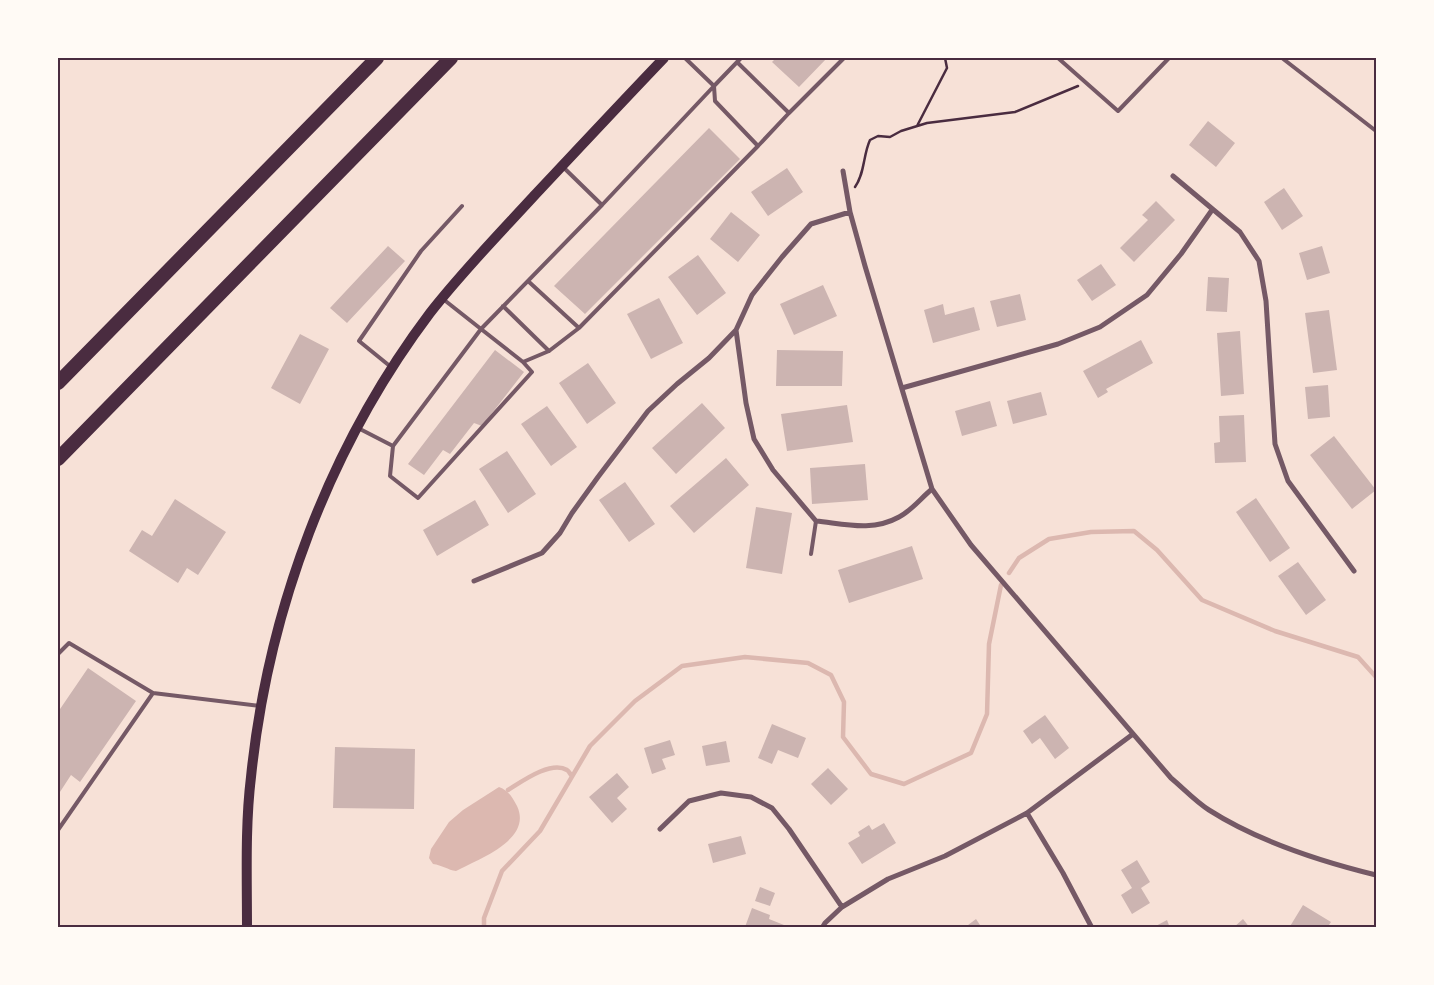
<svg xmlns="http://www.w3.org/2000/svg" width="1434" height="985" viewBox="0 0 1434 985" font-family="Karla,sans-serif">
<rect width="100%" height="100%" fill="#f7e1d7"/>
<path fill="#dcb8b0" d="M499,787C509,791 512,797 517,806C533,840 478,859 456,871C448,870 442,865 433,864L429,858L431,849L449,822L463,810Z"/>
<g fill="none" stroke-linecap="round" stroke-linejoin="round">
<path stroke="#dcb8b0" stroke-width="4.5" d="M1009,573L1019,558L1049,539L1091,532L1134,531L1157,550L1202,600L1275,631L1358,657L1376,677
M508,790C521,782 551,760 567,770C569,771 570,774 572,776
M484,928V918L502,871L540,831L590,746L635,701L682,666L745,657L808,663L831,675L844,702L843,737L871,774L904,784L971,753L987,714L989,644L1001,585"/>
</g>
<path fill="#ccb4b1" d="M776,58H827L799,87L772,62Z
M1208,121L1235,143L1216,167L1189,145Z
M709,128L740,159L585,314L554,286Z
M787,168L803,192L768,216L751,192Z
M1284,188L1303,216L1282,230L1264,202Z
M1156,201L1175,220L1134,262L1120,248L1148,220L1142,215Z
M731,212L760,235L738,262L710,239Z
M388,246L405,261L347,323L330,308Z
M1322,246L1330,273L1307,280L1299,253Z
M698,255L726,293L697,315L668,277Z
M1101,264L1116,285L1092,301L1077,280Z
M1208,277L1229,278L1227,312L1206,311Z
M823,285L837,316L794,335L780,304Z
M1020,294L1026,320L997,327L990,301Z
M659,298L683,343L651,359L627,314Z
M943,304L945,315L974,307L980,330L933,343L924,310Z
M1329,310L1337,370L1313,373L1305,313Z
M1240,331L1244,394L1221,396L1217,333Z
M300,334L329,349L300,404L271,388Z
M1141,340L1153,363L1106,389L1108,392L1098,398L1083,371Z
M495,350L524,372L482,426L474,423L450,454L443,450L424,475L408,464Z
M777,350L843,351L842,386H776Z
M588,363L616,403L587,424L559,383Z
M1328,385L1330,417L1308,419L1305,387Z
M1041,392L1047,415L1013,424L1007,401Z
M990,401L997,426L962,436L955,411Z
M702,403L725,428L676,474L652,448Z
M847,405L853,442L787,451L781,414Z
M547,406L577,447L551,466L521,424Z
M1244,415L1246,462L1215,463L1214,443L1220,442L1219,416Z
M1334,436L1376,490L1352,509L1310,455Z
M507,451L536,494L508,513L479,469Z
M726,458L749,485L694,533L670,506Z
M865,464L868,500L812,504L810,468Z
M625,482L655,524L629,542L599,500Z
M1256,498L1290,548L1270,562L1236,512Z
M175,499L226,532L198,575L187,568L178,583L129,551L142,530L152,536Z
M475,500L489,525L437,556L423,530Z
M756,507L792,513L782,574L746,568Z
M912,546L923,579L849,603L838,570Z
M1298,562L1326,600L1306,615L1278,576Z
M88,668L136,701L80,782L71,775L58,795V712Z
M1045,715L1069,748L1055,759L1040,738L1032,744L1023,731Z
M772,724L806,738L798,758L778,750L772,764L758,758Z
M670,740L675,755L662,759L666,769L652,774L644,748Z
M726,741L730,762L706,766L702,746Z
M335,747L415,749L414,809L333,808Z
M828,768L848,789L831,805L811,784Z
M617,773L629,787L617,798L627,809L612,823L589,797Z
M884,823L896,843L862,864L848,843L860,836L858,832L869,825L872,830Z
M741,836L746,854L713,863L708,844Z
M1137,860L1150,882L1141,888L1150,903L1132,914L1121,895L1132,888L1121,870Z
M760,887L775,893L770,906L755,901Z
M1303,905L1331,922L1327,928H1289Z
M752,908L770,915L769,919L784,925L783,928L745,927Z
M976,919L982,928H964Z
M1243,919L1250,928H1233Z
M1167,920L1170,928H1152Z"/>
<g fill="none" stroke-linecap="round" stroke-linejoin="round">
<path stroke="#4a2c40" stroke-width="2.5" d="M917,126L947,68L945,58
M855,187C865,173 863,155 870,140L878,136L890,137L901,131L927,123L1015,112L1078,86"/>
<path stroke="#755966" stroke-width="4" d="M741,58L714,86L715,101L758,146L789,113
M1058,58L1118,111L1169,58
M1282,58L1376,131
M737,62L789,113L844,58
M602,205L714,86L685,58
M528,281L579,328
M503,306L549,351
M523,362L481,329L602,205L562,166
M391,367L359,341L421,251L462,206
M358,428L393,446L481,329L443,299
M393,446L390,476L418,498L532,372L523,362L549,351L579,328L758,146
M811,554L816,521
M58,654L69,643L153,693L261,706
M58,830L153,693"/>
<path stroke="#755966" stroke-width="5" d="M843,171L850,212L865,266L932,489L971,545L1171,778C1183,788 1196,802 1209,810C1259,842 1319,861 1376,875
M1173,176L1240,232L1259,261L1266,301L1275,444L1288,481L1354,571
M850,212L811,224L782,257L752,295L736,330L746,403L754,439L773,470L816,521C845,524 872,532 899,517C911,511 921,498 932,489
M902,388L1058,344L1100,327L1147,295L1181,254L1212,210
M474,581L542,553L560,533L572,513L598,477L648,411L677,384L709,358L736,330
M1027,813L1063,873L1092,928
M660,829L689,801L721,793L751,797L772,808L789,829L842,907
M822,928L825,923L842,907L888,879L945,856L1027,813L1133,734"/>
<path stroke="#4a2c40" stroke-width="10" d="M247,928C247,878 245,826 251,777C268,611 329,447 430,313C462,272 498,235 533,197C577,150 620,104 664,58"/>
<path stroke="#4a2c40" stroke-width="14" d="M58,383L377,58
M58,459L451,58"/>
</g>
<rect width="1434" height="985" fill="none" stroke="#fffaf5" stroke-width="118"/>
<rect x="59" y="59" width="1316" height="867" fill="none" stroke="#4a2c40" stroke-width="2"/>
</svg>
